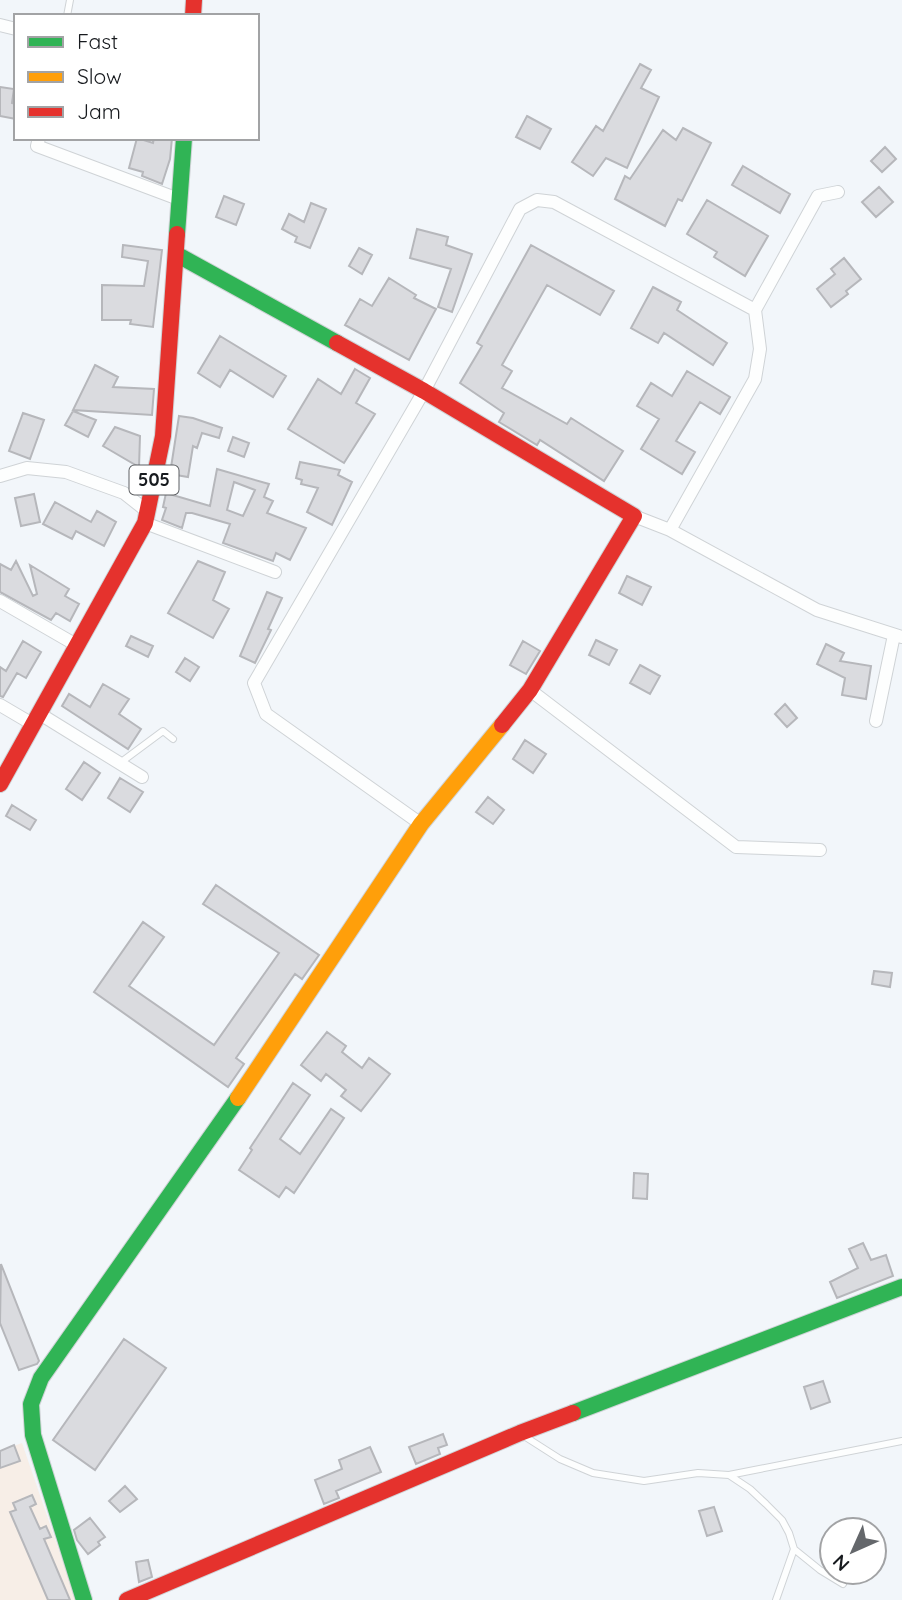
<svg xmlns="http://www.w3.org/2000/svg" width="902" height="1600" viewBox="0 0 902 1600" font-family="Quicksand,sans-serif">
<rect width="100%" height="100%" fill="#f2f6fa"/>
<path fill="#f7eee7" d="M22,1443L76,1600H0V1451Z"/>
<path fill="#dadbdf" stroke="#b6b7bb" stroke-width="2" fill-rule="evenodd" d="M640,64L651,70L641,88L659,97L627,168L606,158L593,176L572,162L596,126L603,131Z
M0,87L14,89L12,103L16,104V119L0,116Z
M527,116L551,129L540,149L516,137Z
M683,128L711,143L682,201L678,199L665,226L615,199L625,176L630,179L663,130L676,140Z
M137,138L153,143L154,138H172L170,159L162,184L142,176L143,172L129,168Z
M885,147L896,159L882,172L871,161Z
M743,166L790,194L780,213L732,185Z
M879,187L893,202L876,217L862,202Z
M224,196L244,204L236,225L216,217Z
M707,200L768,236L745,276L714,257L717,252L687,234Z
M311,203L326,209L310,248L295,242L297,237L282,229L289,214L304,222Z
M417,229L448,237L446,245L472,254L452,312L438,307L451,269L410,258Z
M123,245L162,250L153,327L130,324L131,320H102V285L144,286L148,261L122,257Z
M531,245L614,291L600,315L547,285L502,365L512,371L502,388L567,424L571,418L623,451L604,481L540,440L537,445L499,422L504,413L460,383L482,346L477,343Z
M359,248L372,255L362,274L349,266Z
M844,258L861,279L846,291L848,294L831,307L817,289L835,274L831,269Z
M389,278L416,295L414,298L436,309L409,360L345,325L360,299L372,306Z
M653,287L681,302L677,310L727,343L713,365L664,333L658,343L631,328Z
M220,336L286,376L273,397L230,370L220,387L198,373Z
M95,365L118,377L113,387L154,389L152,415L73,410Z
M355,369L370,378L356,403L375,414L344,463L288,429L318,379L341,394Z
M687,371L730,397L720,414L700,402L676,441L695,452L682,474L641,449L659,419L637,406L651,383L672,396Z
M73,411L96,420L88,437L65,425Z
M23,413L44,420L30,459L9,451Z
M179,416L193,418L222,428L219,438L202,433L197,448L193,446L188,477L170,474Z
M115,427L140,436L139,467L103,446Z
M233,437L249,443L244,457L228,451Z
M300,462L340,470L338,475L352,482L332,525L307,512L318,488L301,484L302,480L296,478Z
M217,469L269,484L264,497L273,501L267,513L306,528L290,560L276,553L273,561L223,543L230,524L192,513H186L182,528L162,520L166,508L163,507L166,493L210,506ZM234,482L255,490L243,516L227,510Z
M34,494L40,522L21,526L15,498Z
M55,502L91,522L97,511L116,522L104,546L76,531L72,539L43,524Z
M16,561L33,596L37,594L30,565L69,589L65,596L79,604L70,621L56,613L51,620L0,592V564L11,570Z
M198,561L225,572L213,600L229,609L213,638L168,613Z
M627,576L651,587L642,605L619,593Z
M267,592L282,598L268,629L271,630L255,663L240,656Z
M131,636L153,646L148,657L126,646Z
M596,640L617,650L609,665L589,655Z
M23,641L41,652L26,678L17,673L3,697L0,696V667L6,671Z
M523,641L540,651L526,674L510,665Z
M826,644L844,653L840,661L871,666L866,699L842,695L845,678L817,664Z
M185,658L199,667L190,681L176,672Z
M640,665L660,676L650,694L630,683Z
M103,684L129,699L119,714L141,729L128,749L62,706L69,694L90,707Z
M785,704L797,718L787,727L775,714Z
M525,740L546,754L533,773L513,759Z
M84,762L100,773L82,800L66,789Z
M120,778L143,792L130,812L108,798Z
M488,797L504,810L493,824L476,812Z
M12,805L36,820L30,830L6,816Z
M216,885L319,955L302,979L295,974L236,1058L244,1064L228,1087L94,992L143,922L164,937L129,986L214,1045L279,953L203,904Z
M874,971L892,973L890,987L872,984Z
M327,1032L346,1046L342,1052L362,1068L369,1058L390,1074L361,1111L341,1096L346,1090L326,1074L321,1081L301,1065Z
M293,1083L310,1095L280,1139L300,1154L331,1109L344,1118L294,1193L286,1187L279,1197L239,1170L252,1150L250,1148Z
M634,1173L648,1174L647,1199L633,1198Z
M863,1243L871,1260L886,1255L893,1276L837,1298L830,1282L858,1268L849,1249Z
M1,1264L39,1361L37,1364L19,1370L0,1323Z
M124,1339L166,1368L95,1470L53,1440Z
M823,1381L830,1402L811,1409L804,1387Z
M443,1434L447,1445L438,1448L440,1454L416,1464L409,1447Z
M14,1445L20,1461L0,1468V1451Z
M370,1447L381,1472L336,1491L339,1498L324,1504L315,1480L342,1469L339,1460Z
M125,1486L137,1499L120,1512L109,1501Z
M32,1495L36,1504L30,1507L40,1529L46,1526L51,1537L44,1539L70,1600H48L10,1512L16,1510L13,1503Z
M714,1507L722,1531L707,1536L699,1511Z
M90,1518L105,1537L98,1542L100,1545L88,1554L77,1540L74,1530Z
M148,1560L152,1577L139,1582L136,1562Z"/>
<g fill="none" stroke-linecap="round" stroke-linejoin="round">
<defs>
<path id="lane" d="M67,16L70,0
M120,763L163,731L173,739
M524,1436L560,1459L593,1473L644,1481L698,1473L729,1475L750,1489L766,1504L782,1520L789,1533L794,1549L776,1600
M729,1475L902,1441
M794,1549L820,1570L843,1584"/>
<path id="street" d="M0,25L16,29
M39,138L37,146L181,200
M755,310L818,196L838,192
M0,476L27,468L66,472L124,493L148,512
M634,516L670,530L817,610L902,637
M145,523L275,572
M0,601L78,646
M530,690L736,847L820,850
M0,705L34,725
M40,714L142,777
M876,721L894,635
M421,824L266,714L254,683L424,391L520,209L537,200L554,202L755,310L760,349L755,379L670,530"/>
<path id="fast" d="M177,234L184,138
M176,254L337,343
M573,1413L902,1287
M84,1600L33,1435L31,1404L41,1378L238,1098"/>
<path id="slow" d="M238,1098L421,824L502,725"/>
<path id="jam" d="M193,16L194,0
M337,343L424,391L634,516L530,690L502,725
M0,784L145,523L163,436L177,234
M127,1600L520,1433L573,1413"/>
</defs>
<use href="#lane" stroke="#cfd3d6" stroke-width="8"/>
<use href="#street" stroke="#cfd3d6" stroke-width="14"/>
<use href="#fast" stroke="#cfd3d6" stroke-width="18"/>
<use href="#slow" stroke="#cfd3d6" stroke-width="18"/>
<use href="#jam" stroke="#cfd3d6" stroke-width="18"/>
<use href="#lane" stroke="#fdfefe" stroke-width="6"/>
<use href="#street" stroke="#fdfefe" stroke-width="12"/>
<use href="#fast" stroke="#30b455" stroke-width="16"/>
<use href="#slow" stroke="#ff9f0a" stroke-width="16"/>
<use href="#jam" stroke="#e5322d" stroke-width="16"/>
</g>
<g text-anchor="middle" stroke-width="5" stroke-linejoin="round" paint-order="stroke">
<rect fill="#fff" stroke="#5d5f62" stroke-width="2" x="129.5" y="465.5" width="49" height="29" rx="5"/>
<g font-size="18" font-weight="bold" fill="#171a1e">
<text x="154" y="486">505</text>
</g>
</g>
<rect x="14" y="14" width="245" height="126" fill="#ffffff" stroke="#a2a3a5" stroke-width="2"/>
<rect x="28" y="37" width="35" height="10" fill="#30b455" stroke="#a2a3a5" stroke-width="2"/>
<text x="77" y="49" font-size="21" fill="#171a1e">Fast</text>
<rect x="28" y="72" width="35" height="10" fill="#ff9f0a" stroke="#a2a3a5" stroke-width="2"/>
<text x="77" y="84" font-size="21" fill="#171a1e">Slow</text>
<rect x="28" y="107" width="35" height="10" fill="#e5322d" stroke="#a2a3a5" stroke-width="2"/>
<text x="77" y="119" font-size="21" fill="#171a1e">Jam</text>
<g transform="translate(853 1551) rotate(225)"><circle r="33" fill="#ffffff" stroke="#a2a3a5" stroke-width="2"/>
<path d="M0-5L12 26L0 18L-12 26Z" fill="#64676b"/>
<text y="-10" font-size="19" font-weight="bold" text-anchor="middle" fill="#171a1e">N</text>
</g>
</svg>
